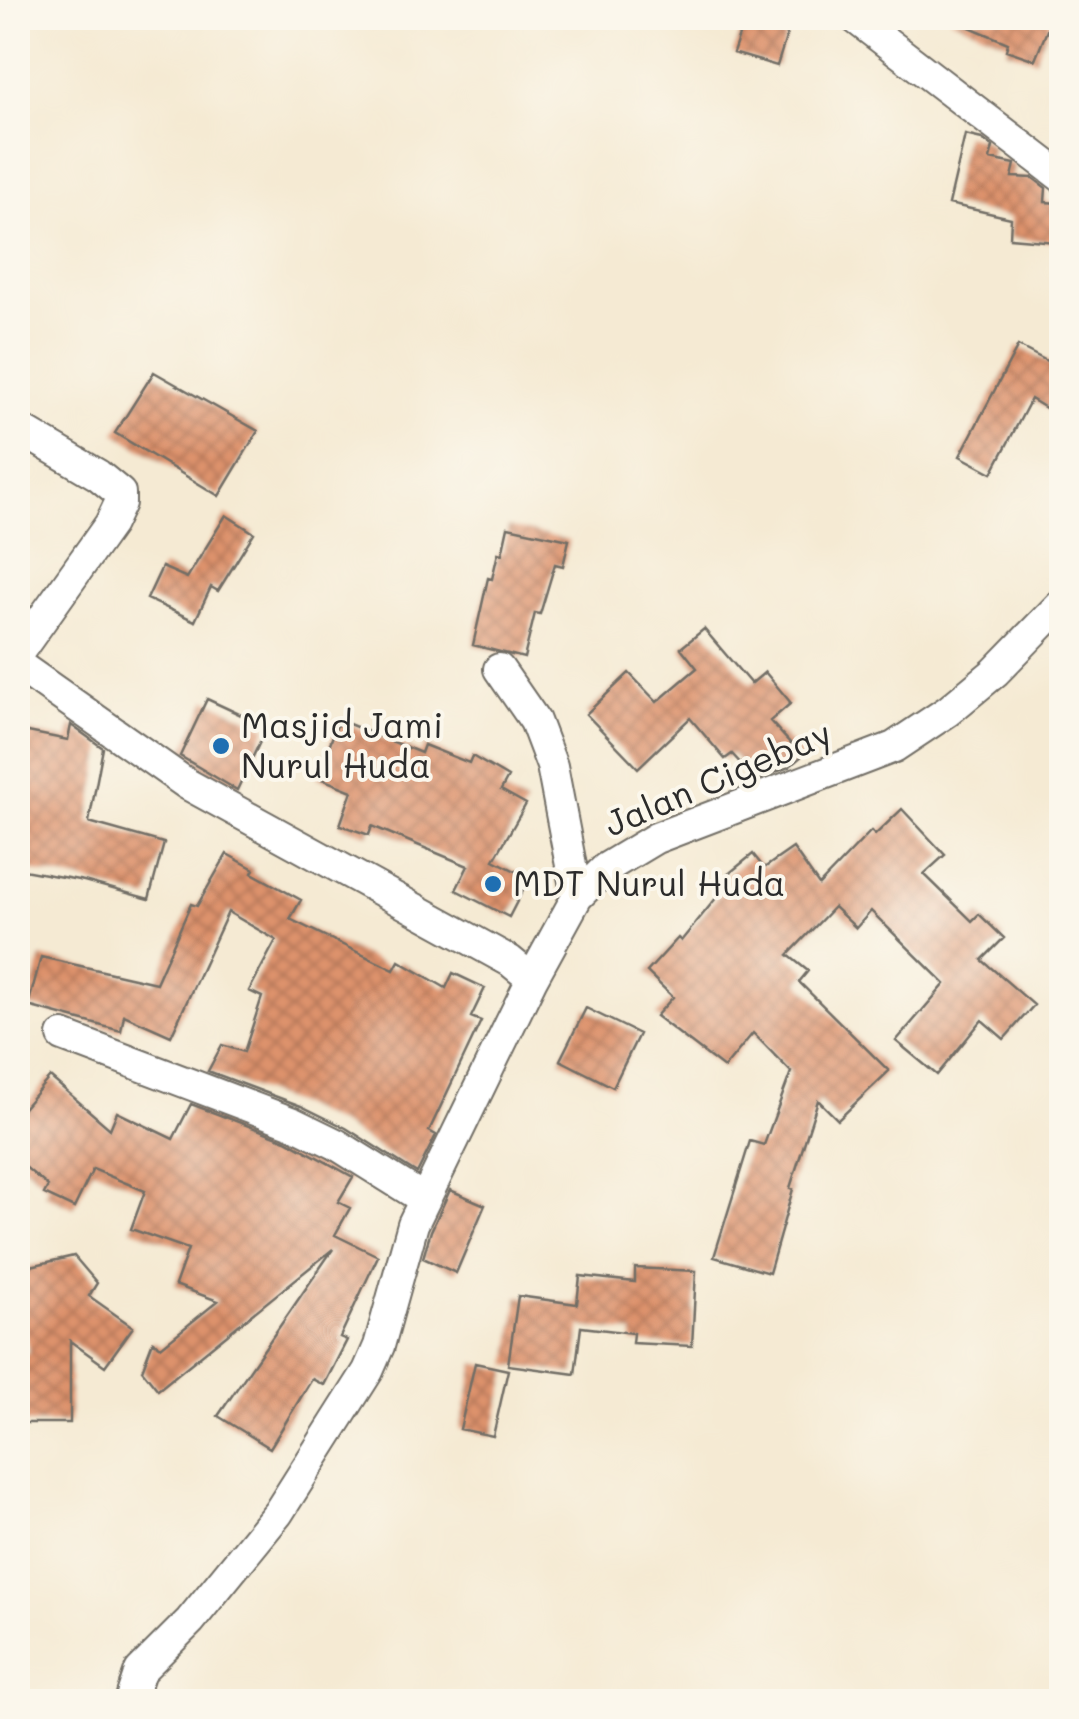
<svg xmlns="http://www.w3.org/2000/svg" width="1079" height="1719" viewBox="0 0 1079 1719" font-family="Mali,sans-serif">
<defs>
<pattern id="building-cross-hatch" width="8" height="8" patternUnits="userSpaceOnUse" patternTransform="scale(2.5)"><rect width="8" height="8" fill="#dd926c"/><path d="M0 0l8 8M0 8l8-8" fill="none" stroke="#b37759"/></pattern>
</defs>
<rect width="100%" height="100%" fill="#fbf7ec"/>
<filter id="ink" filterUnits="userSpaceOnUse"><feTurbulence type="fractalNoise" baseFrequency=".01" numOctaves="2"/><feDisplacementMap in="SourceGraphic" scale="20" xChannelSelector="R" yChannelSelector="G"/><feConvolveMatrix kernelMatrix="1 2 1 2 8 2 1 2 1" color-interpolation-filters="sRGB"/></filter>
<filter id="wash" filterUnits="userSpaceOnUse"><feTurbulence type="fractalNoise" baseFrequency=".0048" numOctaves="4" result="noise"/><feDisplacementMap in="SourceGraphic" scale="40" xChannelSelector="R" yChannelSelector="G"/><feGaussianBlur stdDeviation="2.25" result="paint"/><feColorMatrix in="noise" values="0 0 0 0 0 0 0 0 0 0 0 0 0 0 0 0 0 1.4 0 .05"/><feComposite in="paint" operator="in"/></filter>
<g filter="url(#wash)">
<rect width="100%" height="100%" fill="#f5ead3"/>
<g id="blocks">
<path fill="url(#building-cross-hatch)" d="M745,18H792L777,66L733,53Z
M948,18H1052L1035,60L1006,50L1008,43Z
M965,135L982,139L993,147L990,159L1015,164L1012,177L1033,178L1046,188L1045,202L1058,203L1055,242L1010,238L1011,218L949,204Z
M1018,346L1062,369V418L1031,399L992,473L960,456Z
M154,372L258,431L219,496L115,433Z
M226,515L254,533L218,591L211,587L195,621L147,599L162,567L187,578Z
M508,527L569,540L563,566L555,564L540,614L535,613L524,658L473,645L488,578L492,579L498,553L502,554Z
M704,629L751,684L765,672L791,703L770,721L802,756L789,767L756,780L732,754L725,759L690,718L638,768L586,714L629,673L657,702L697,668L681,648Z
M207,699L267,727L237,790L180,756Z
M339,720L421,753L424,745L469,763L472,756L508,777L501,790L526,804L494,860L529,878L509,917L456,890L468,866L372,826L369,835L340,825L352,791L317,777Z
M71,725L103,748L89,822L164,843L149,899L84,881L18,869V730L68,740Z
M902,809L945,855L924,874L972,921L979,914L1004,938L982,960L1034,1005L1004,1039L982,1020L937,1075L896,1041L945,984L871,911L856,928L834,907L788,955L808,971L799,982L889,1071L838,1120L818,1100L790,1188L793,1189L769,1273L714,1257L750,1141L764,1145L791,1072L753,1033L724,1068L656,1016L673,997L647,972L678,938L681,941L726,886L721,880L753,854L764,868L793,848L819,885L871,831L875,835Z
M227,854L254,869L252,873L301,900L290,919L394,970L399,961L446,988L453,973L485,988L471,1017L481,1021L429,1131L436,1135L417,1173L346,1128L301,1106L208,1071L222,1045L244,1052L262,997L249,991L276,940L228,912L171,1036L124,1015L121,1031L28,1006L41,957L156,983L191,904L197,906Z
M586,1008L639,1034L613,1087L560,1060Z
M50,1077L110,1129L117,1112L173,1139L191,1104L286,1140L353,1177L338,1202L350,1208L335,1235L378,1256L340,1337L347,1340L324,1385L312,1379L270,1448L218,1416L333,1249L158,1390L142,1370L153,1341L161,1347L218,1301L175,1285L188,1249L131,1229L145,1191L93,1169L74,1208L44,1194L48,1186L18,1161V1114Z
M450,1190L485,1205L456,1273L423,1258L431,1231Z
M74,1256L97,1283L89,1296L133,1327L105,1366L70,1341V1423H18V1364L20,1353H29L18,1306V1269Z
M635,1268L696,1271L692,1346L632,1343L633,1333L581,1327L575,1374L508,1365L518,1296L577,1304L580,1276L635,1282Z
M475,1363L508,1370L493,1436L460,1429Z"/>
</g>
</g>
<g filter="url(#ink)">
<use href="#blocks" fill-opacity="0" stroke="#726e66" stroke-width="2.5"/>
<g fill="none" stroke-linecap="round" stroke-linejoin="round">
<defs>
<path id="minor" d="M855,18L1062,177
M18,428L98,475L120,493V503L110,524L18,653
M18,665L187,784L510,961L532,979L577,897L606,868L656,838L894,747L948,711L995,672L1062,603
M499,669L535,721L552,766L577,897
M63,1036L293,1123L336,1144L424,1199
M135,1702L132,1695L140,1671L190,1621L278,1513L368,1371L379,1346L413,1224L532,979"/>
</defs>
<use href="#minor" stroke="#726e66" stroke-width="34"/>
<use href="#minor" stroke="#fff" stroke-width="30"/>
</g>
</g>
<g fill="#1f6fb2" stroke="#fbf7ec" stroke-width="4">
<circle cx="221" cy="746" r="10"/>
<circle cx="493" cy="884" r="10"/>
</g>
<g text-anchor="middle" stroke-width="8" stroke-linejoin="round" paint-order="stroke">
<g font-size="35" fill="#2b2b2b" stroke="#fbf7ec" text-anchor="start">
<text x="241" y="738">Masjid Jami<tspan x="241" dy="40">Nurul Huda</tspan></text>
<text x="513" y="896">MDT Nurul Huda</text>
</g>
<g font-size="35" fill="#2b2b2b" stroke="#fbf7ec">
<text transform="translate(718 779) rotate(-23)" y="12">Jalan Cigebay</text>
</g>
</g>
<rect width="1079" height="1719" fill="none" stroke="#fbf7ec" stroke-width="60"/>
</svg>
